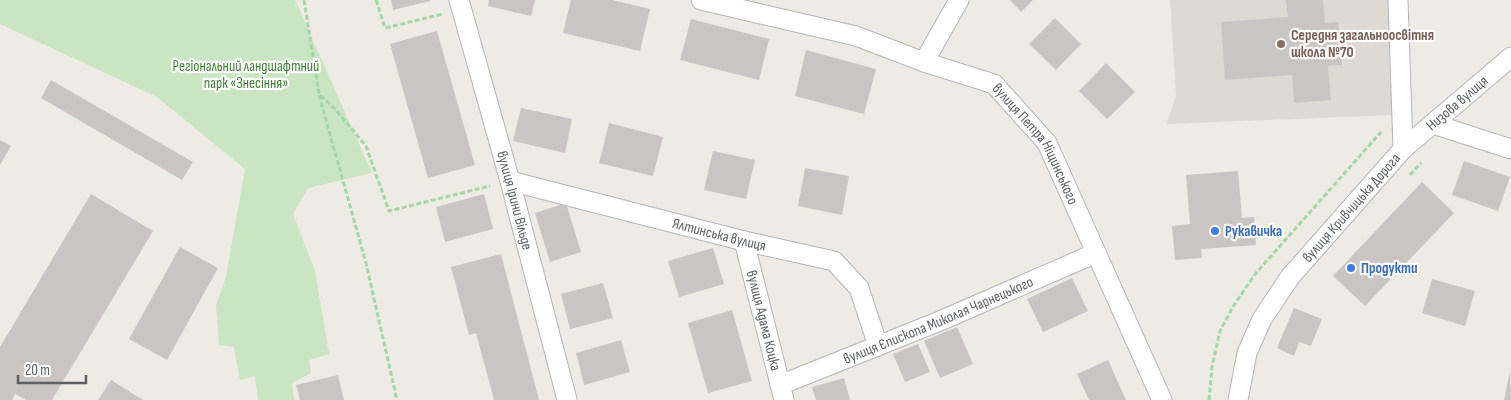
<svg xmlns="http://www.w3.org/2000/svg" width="1511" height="400" viewBox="0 0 1511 400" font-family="'Sofia Sans Condensed',sans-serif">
<rect width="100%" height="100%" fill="#eeeae4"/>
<path fill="#dedad3" d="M1170,0H1389L1393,115L1167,124L1176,95Z"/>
<path fill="#c9e5c2" d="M0,0H295L372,173L308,188L293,214L315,271L329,354L309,360L311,373L292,383L294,400H258L255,376L240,380L234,347L219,345L216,305L226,277L245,169L157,97L0,24Z"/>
<path fill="#cac5c2" d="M391,0H430V1L393,10Z
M489,0H535L531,16L488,6Z
M571,0H612L650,9L640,51L563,33Z
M1010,0H1033L1021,12Z
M1286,0H1323L1325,23L1338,22L1342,65L1328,66L1331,100L1294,103L1292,75L1225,80L1221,22L1288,17Z
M1055,18L1081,44L1056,70L1029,44Z
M691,19L769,39L759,80L680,60Z
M437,31L475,165L428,178L390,44Z
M806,50L876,69L864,114L795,96Z
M1106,63L1135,92L1107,119L1079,91Z
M51,80L193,162L182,180L41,98Z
M521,108L572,119L565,153L513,141Z
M609,123L663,137L653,176L599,163Z
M0,140L11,146L0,165Z
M713,151L755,160L746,199L704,190Z
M1464,161L1510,177L1498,211L1452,195Z
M805,168L849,176L842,215L798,206Z
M1238,171L1242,218L1254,217L1256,245L1201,249L1202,258L1175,260L1172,226L1190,224L1186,175Z
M1422,182L1454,213L1365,306L1333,276Z
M91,194L153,231L52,400H26L15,394L12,400H0V347Z
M484,194L493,229L445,242L436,207Z
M566,203L581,252L550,262L535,213Z
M180,247L218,268L167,360L129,339Z
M713,248L724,284L679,297L668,261Z
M501,254L510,289L539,400H494L476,333L469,335L451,267Z
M1072,278L1088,311L1043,332L1027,299Z
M1432,279L1475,291L1465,326L1422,313Z
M603,283L613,318L570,329L561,294Z
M1294,308L1322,319L1311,346L1299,342L1294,356L1277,348Z
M732,310L752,381L708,393L688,323Z
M957,327L973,364L940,378L924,341Z
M621,340L630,372L584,385L576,353Z
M918,344L930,372L905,382L893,354Z
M1108,360L1126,400H1089L1077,374Z
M1510,371L1511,400H1504Z
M338,375L344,400H300L296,385Z
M844,378L850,400H816L812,387Z
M111,380L143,400H98Z"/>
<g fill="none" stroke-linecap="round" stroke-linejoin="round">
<defs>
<g id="street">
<path id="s1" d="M459,0L510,181L567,400"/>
<path id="s2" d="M701,0L856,36L924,62L994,84L1047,143L1162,400"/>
<path d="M924,62L959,0"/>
<path d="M1433,124L1511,149"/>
<path id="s3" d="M1403,149L1511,57"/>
<path id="s4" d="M510,181L744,241L834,261L859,288L878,346"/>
<path id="s5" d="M744,241L784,400"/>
<path id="s6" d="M780,385L940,321L1096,253"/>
<path id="s7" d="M1238,400L1247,353L1262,319L1290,277L1403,149L1398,0"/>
</g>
</defs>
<use href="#street" stroke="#b2b6b9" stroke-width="21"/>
<path stroke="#a5d6a8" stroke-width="3" stroke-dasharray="5 2.5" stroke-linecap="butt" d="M304,0L319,94L334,108L366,146L389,211L490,186
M376,0L385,28L443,14
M319,95L366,263L397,400
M1410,175L1421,163
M1209,400L1212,367L1220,331L1234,305L1256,273L1381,132"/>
<use href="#street" stroke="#fff" stroke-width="19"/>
</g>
<circle fill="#8d6e63" stroke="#fff" stroke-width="2" cx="1281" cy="44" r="5"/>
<g fill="#3f7fe0" stroke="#fff" stroke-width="2">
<circle cx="1215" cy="231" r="5"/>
<circle cx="1351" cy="268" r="5"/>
</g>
<g text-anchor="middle" stroke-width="4.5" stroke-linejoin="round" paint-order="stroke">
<g font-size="15" font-weight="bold" fill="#785e54" stroke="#fff" text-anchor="start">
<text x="1291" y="40">Середня загальноосвітня<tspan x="1291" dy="17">школа №70</tspan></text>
</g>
<g font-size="15" fill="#428137" stroke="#fff">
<text x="246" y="71">Регіональний ландшафтний<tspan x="246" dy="17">парк «Знесіння»</tspan></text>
</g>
<g font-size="15" fill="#5c6264" stroke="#fff">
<text dy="5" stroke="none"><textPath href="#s3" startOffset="71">Низова вулиця</textPath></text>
<text dy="5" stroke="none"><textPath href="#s2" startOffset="379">вулиця Петра Ніщинського</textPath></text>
<text dy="5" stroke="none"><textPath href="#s1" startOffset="208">вулиця Ірини Вільде</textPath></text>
<text dy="5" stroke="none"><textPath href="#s7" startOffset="228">вулиця Кривчицька Дорога</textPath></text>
<text dy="5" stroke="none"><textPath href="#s4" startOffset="216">Ялтинська вулиця</textPath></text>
<text dy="5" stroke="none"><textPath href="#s6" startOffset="171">вулиця Єпископа Миколая Чарнецького</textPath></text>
<text dy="5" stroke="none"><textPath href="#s5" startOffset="82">вулиця Адама Коцка</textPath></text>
</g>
<g font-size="15" font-weight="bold" fill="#366cbe" stroke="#fff" text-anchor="start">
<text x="1225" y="236">Рукавичка</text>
<text x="1361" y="273">Продукти</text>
</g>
</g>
<path d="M18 375v8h68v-8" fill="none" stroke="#5c6264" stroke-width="2.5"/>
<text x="25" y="375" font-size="15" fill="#5c6264" stroke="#ffffff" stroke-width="4" paint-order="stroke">20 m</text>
</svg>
